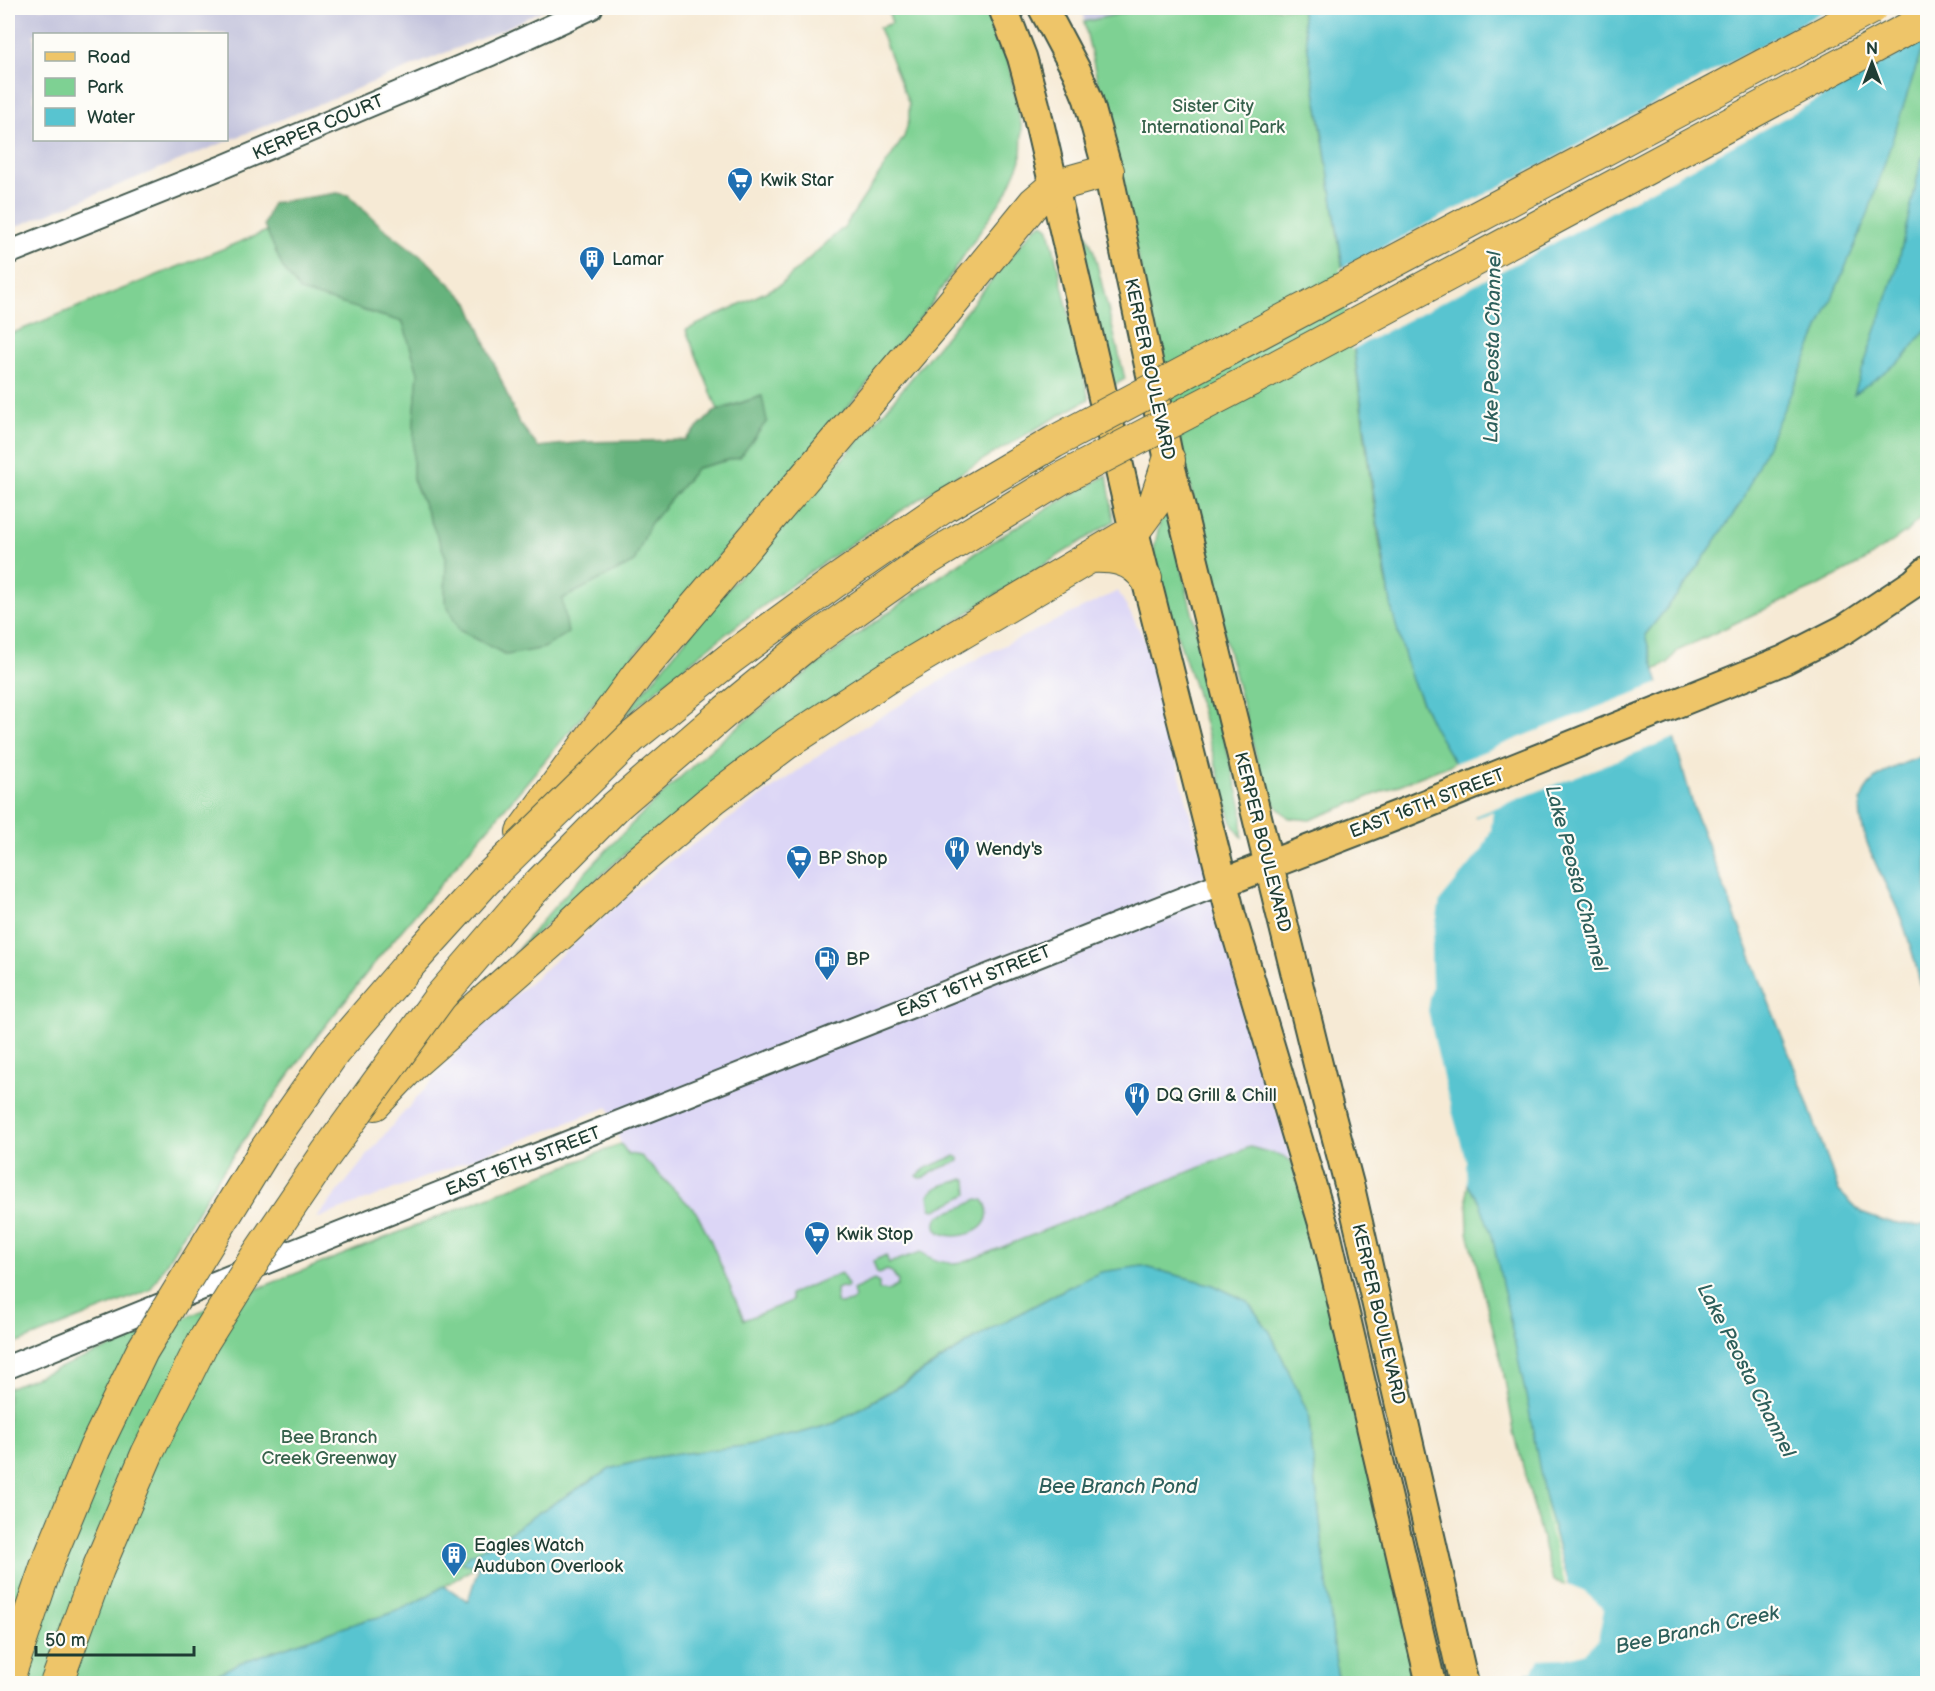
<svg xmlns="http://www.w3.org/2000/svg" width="1935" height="1691" viewBox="0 0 1935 1691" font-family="'Balsamiq Sans',sans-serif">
<rect width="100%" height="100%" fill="#fdfcf7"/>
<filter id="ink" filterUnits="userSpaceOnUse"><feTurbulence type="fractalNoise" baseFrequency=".0167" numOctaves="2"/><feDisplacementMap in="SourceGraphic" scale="12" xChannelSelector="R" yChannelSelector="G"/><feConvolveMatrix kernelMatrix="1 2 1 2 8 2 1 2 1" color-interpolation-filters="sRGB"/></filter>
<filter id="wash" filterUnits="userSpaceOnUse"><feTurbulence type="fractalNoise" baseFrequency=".008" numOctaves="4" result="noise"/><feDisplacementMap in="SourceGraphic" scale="24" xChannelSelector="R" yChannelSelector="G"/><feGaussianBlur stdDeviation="1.35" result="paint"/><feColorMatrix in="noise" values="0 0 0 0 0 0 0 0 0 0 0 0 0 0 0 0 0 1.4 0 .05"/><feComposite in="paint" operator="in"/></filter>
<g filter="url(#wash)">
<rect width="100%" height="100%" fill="#f6ead5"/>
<path fill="#dcd6f6" d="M1118,591L1144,638L1195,833L1292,1162L1272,1153L1250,1147L754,1347L621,1144L608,1107L316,1219L389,1129L484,1023L661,867L837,743L982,656Z"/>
<path fill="#c2c2dc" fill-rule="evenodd" d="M8,8H547L504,29L8,230ZM34,34H226V140H34Z
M1083,8H1145L1084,22Z"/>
<path fill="#7ed193" stroke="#4e8764" stroke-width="1.5" d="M887,8H984L1004,41L1022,129L1021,160L1007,192L931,304L858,395L635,654L380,956L315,1039L270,1102L215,1182L150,1290L8,1347V335L267,231L283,268L364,311L403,322L418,373L414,421L413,479L446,557L445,601L459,630L506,655L544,648L562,599L634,562L650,524L697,468L740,457L761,396L718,410L686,330L780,285L845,226L904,137L909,120V104L879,28L892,23Z
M1145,8H1301C1321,122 1339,237 1354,353C1369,459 1377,577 1412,678C1422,708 1439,736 1455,763L1310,820L1289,818L1276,806L1264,788L1220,618L1084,22Z
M1927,9V512L1905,533L1866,560L1820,585L1754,614L1677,651L1668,663L1655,670L1645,635L1689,580L1740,503L1761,457L1875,131Z
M1043,223L1049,229L1089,399C923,490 762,596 619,722L717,601L883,413L1034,228Z
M1083,231L1087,235L1094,252L1125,379L1111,387L1083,254L1081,236Z
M1107,475L1114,521L978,606L628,851L513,955C573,883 638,814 708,752C737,726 769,702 800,678C864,629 929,582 997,539C1033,516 1070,496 1107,475Z
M1166,515L1170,517L1190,604L1242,808V837L1233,826L1229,813L1196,691L1157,575L1153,553L1161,517Z
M621,1144L628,1154L641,1156L696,1212L710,1239L744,1320L792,1301L790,1294L841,1273L848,1285L847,1288L841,1287L836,1289V1302L840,1304L851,1302L855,1298L853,1290L874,1280L879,1283V1290L888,1291L897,1286L898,1281L892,1272L887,1270L879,1274L877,1273L873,1261L886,1255L889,1263L921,1252C936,1263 950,1265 968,1261L1250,1147L1283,1156L1292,1162L1342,1346L1420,1683H1338L1308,1413L1270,1332L1247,1301L1213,1285L1142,1266L1069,1287L987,1331L905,1382L835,1423L801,1433L743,1446L654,1457L610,1469L538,1513L495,1543L469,1555L462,1563L479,1565C443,1586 408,1613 366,1620L239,1663L200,1683L8,1684V1388Z
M955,1156L959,1158V1161L938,1169L925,1177L920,1178L917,1176L926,1168Z
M1466,1161L1486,1193L1569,1585L1553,1581L1515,1436L1502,1364L1468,1232Z
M963,1179L967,1180L968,1194L936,1210L931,1209L929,1195C937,1183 951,1185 963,1179Z
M977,1199L983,1200C1005,1235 940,1246 936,1226C935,1224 937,1219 938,1217C951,1209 965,1209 977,1199Z"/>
<path fill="#66b37d" stroke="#427858" stroke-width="1.5" d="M337,193L348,195L382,227L427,261L469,303L518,421L538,447L584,442L685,440L714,412L762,396L767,421L740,457L697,468L650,524L634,562L562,599L568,633L544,648L507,655L459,630L445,601L446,557L413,479L414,421L418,373L403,322L300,291L283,268L264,225L272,203Z"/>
<path fill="#58c4d0" stroke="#3c8082" stroke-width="1.5" d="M1301,8H1927V34L1867,217L1796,382L1741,503L1689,580L1645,635L1696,816L1797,1074L1839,1191L1861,1213L1883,1221L1918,1226L1927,1224V1683H1528L1526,1671L1530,1660L1568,1649L1581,1630L1544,1494L1529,1410L1492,1236L1480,1203L1460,1174L1435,1091L1416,920L1457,865L1477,830L1476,819L1455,763L1434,728L1412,680L1393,615L1377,518L1343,267L1322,131Z
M1922,157L1928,161L1927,328L1904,358L1854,394L1897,268Z
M1927,754V1010C1919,980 1913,949 1902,921C1891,888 1846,824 1865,791C1877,770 1907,763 1927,754Z
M1142,1266L1213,1285L1247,1301L1270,1332L1308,1413L1338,1683H200L239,1663L366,1620C395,1615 419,1601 444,1586L468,1601L479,1566L462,1563L469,1555L495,1543L538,1513L610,1469L654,1457L743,1446L801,1433L835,1423L905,1383L987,1331L1069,1287L1101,1272Z"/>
<path fill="#f6ead5" d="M1830,8H1927V38L1797,111L1530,256L1351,350L1340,269L1528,172Z
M1662,682L1677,737L1472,817L1452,764Z
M1493,811L1491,830L1482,850L1440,901L1431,950L1432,986L1428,1011L1444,1082L1466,1161L1467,1189L1457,1175L1418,1041L1411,990L1413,920L1419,899L1454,863L1468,841L1474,830L1473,819Z
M1540,1491L1569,1585L1585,1592L1604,1609L1598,1640L1586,1652L1565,1658L1539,1659L1533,1671H1526L1528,1683L1525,1684L1523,1670L1533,1650L1566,1646L1574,1639L1578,1630Z"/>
</g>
<g filter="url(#ink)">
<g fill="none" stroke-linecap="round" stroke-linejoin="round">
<defs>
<path id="minor" d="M8,253L225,166L491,54L591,8
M8,1367L264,1263L1222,883"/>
<path id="major" d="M1003,8L1022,57L1035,105L1134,531L1231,915L1327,1237L1431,1684
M1043,8L1077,72L1088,99L1108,171L1169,460L1327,1101L1351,1192L1464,1684
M1222,883L1406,812L1784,660L1845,629L1914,583L1928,570"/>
<path id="highway" d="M1090,557C1113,556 1132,558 1146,578
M522,832L638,674L946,311L1034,203L1054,186L1108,171
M375,1104L415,1062L565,930L635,865L713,799L787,743L891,675L1134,531L1155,502L1169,460"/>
</defs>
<use href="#minor" stroke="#3f574c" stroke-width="26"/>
<use href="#major" stroke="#3f574c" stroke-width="32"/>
<use href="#highway" stroke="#3f574c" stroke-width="34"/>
<use href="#minor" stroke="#fff" stroke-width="22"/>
<use href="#major" stroke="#eec569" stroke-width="28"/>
<use href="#highway" stroke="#eec569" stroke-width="32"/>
<defs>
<path id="highway-bridge" d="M8,1679L47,1564L95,1448L142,1351L264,1152L334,1052L408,966L485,881L631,738L732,657L833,583L945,506L1054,442L1871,8
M56,1684L98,1569L147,1454L203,1342L258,1254L326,1154L440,997L526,897L616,806L726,711L805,646L925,561L1060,479L1270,370L1928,18"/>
</defs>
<use href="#highway-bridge" stroke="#3f574c" stroke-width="34" stroke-linecap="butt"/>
<use href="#highway-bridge" stroke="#eec569" stroke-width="32"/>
</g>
</g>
<defs>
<symbol id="supermarket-pin" viewBox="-11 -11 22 30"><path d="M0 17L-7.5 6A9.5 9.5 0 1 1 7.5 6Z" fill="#1f6fb2" stroke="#fdfcf7"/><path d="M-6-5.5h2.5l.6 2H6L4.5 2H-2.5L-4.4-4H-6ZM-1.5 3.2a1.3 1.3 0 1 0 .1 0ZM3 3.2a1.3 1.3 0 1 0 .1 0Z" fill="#fff"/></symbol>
<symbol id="building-pin" viewBox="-11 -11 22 30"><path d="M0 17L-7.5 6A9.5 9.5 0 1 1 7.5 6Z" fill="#1f6fb2" stroke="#fdfcf7"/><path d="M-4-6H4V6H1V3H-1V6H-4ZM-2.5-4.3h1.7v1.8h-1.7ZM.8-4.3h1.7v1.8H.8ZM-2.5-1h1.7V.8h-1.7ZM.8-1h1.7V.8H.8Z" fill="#fff"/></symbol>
<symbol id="restaurant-pin" viewBox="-11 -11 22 30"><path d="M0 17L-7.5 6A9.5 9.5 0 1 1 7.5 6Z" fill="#1f6fb2" stroke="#fdfcf7"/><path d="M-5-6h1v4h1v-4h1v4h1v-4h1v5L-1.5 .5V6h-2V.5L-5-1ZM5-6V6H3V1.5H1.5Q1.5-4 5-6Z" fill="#fff"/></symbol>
<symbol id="fuel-pin" viewBox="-11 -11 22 30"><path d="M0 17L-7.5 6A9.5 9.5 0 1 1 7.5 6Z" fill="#1f6fb2" stroke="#fdfcf7"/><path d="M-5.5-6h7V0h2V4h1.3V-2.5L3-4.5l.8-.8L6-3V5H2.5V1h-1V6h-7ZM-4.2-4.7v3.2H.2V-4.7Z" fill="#fff"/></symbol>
</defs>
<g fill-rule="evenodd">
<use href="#supermarket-pin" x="725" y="165" width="30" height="40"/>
<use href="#building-pin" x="577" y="244" width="30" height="40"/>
<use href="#restaurant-pin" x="942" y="834" width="30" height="40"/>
<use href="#supermarket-pin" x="784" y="843" width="30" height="40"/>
<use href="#fuel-pin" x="812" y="944" width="30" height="40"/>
<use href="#restaurant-pin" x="1122" y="1080" width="30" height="40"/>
<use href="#supermarket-pin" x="802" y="1219" width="30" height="40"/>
<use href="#building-pin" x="439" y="1540" width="30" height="40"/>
</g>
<g text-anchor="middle" stroke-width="4.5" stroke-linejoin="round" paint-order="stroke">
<g font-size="18" fill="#37624c" stroke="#fdfcf7">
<text x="1213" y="112">Sister City<tspan x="1213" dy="21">International Park</tspan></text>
<text x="329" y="1443">Bee Branch<tspan x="329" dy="21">Creek Greenway</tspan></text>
</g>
<g font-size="18" fill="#1f3d34" stroke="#fdfcf7">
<text transform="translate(318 127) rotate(-23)" y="6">KERPER COURT</text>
<text transform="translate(1150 369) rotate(78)" y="6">KERPER BOULEVARD</text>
<text transform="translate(1427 803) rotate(-21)" y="6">EAST 16TH STREET</text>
<text transform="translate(1263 842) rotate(76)" y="6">KERPER BOULEVARD</text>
<text transform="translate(974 981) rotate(-22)" y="6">EAST 16TH STREET</text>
<text transform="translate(523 1161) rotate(-21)" y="6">EAST 16TH STREET</text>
<text transform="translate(1379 1314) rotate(77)" y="6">KERPER BOULEVARD</text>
</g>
<g font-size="18" fill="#1f3d34" stroke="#fdfcf7" text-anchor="start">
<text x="760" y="186">Kwik Star</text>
<text x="612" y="265">Lamar</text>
<text x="976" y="855">Wendy's</text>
<text x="818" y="864">BP Shop</text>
<text x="846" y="965">BP</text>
<text x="1156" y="1101">DQ Grill &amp; Chill</text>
<text x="836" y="1240">Kwik Stop</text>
<text x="474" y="1551">Eagles Watch<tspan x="474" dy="21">Audubon Overlook</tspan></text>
</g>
<g font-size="20" font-style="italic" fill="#2d5f5b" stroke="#fdfcf7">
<text transform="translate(1492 347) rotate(-89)" y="7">Lake Peosta Channel</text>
<text transform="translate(1577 878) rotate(75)" y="7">Lake Peosta Channel</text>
<text transform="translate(1747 1370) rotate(63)" y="7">Lake Peosta Channel</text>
<text x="1118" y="1493">Bee Branch Pond</text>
<text transform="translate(1697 1629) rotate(-12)" y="7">Bee Branch Creek</text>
</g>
</g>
<rect width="1935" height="1691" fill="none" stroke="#fdfcf7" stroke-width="30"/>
<rect x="33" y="33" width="195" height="108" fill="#fdfcf7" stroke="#a4b0a9" stroke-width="1.5"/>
<rect x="45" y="52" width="30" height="9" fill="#eec569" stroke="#a4b0a9" stroke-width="1.5"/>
<text x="87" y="63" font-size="18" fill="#1f3d34">Road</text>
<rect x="45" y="78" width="30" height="18" fill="#7ed193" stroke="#a4b0a9" stroke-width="1.5"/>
<text x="87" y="93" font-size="18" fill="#1f3d34">Park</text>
<rect x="45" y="108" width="30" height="18" fill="#58c4d0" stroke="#a4b0a9" stroke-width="1.5"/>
<text x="87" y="123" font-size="18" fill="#1f3d34">Water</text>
<g transform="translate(1872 63)" stroke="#fdfcf7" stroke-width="4.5" paint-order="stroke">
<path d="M0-4.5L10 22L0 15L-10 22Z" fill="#1f3d34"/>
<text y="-9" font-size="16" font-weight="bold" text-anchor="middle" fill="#1f3d34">N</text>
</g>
<path d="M36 1646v9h158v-9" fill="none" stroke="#1f3d34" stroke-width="3"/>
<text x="45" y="1646" font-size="18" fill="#1f3d34" stroke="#fdfcf7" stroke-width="4.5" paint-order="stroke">50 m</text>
</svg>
